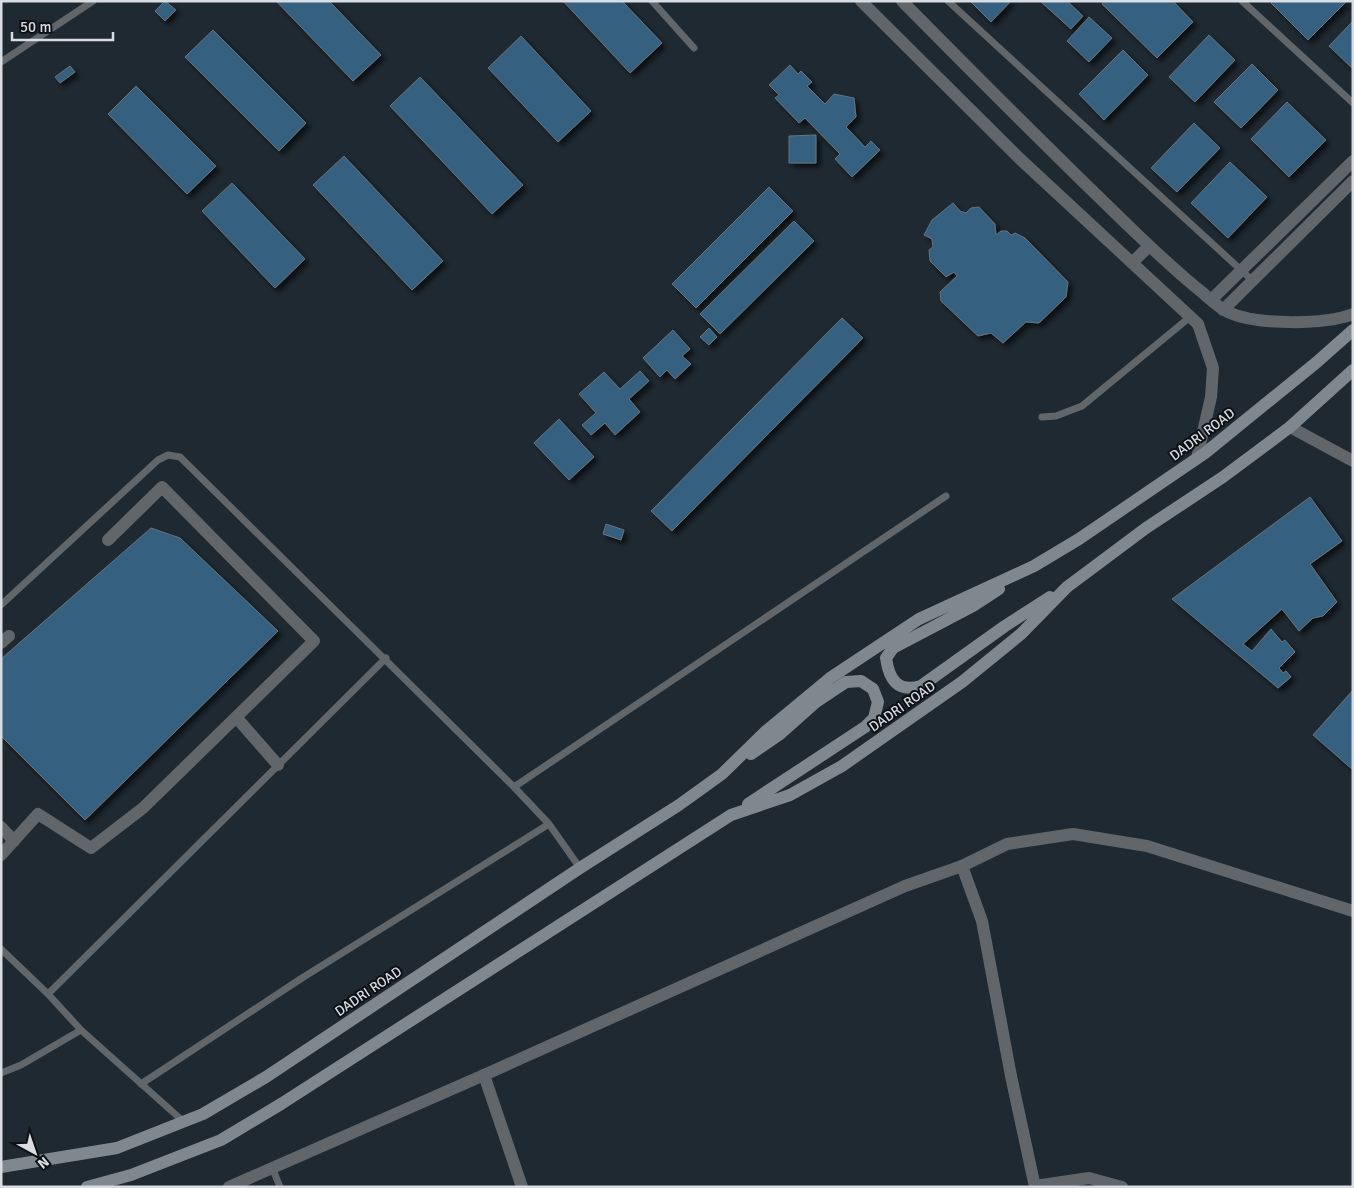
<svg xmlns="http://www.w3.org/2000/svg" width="1354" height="1188" viewBox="0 0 1354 1188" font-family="Signika,sans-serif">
<defs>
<filter id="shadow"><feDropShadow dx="4" dy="4" stdDeviation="2.5" flood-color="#0009"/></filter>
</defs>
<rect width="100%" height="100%" fill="#1f2931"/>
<path fill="#34617f" stroke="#67737c" filter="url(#shadow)" d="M165,1L176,10L165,21L155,11Z
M276,1H329L381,55L353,81Z
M563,1H622L662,43L630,73Z
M970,1H1011L991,22Z
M1040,1H1067L1083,16L1071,29Z
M1104,1H1173L1193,22L1157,58L1102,4Z
M1273,1H1347L1308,40L1271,3Z
M1089,17L1112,38L1089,62L1067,41Z
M1353,21V69L1329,46Z
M213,30L306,123L279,151L185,57Z
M1209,35L1235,60L1195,102L1169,77Z
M521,36L591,111L558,142L488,68Z
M1123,50L1148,75L1104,120L1079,94Z
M1252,64L1278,90L1241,128L1214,102Z
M790,65L798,74L801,71L812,82L807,86L825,104L834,94L854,98L856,117L846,127L865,147L871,141L880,150L852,177L835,159L840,154L805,118L799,123L775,98L779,95L769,85Z
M70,66L75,72L60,83L55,77Z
M420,77L523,185L492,214L390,106Z
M136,86L216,166L187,194L108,114Z
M1287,102L1326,140L1289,177L1251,139Z
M1194,123L1220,148L1177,192L1151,168Z
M816,135V163H789V136Z
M344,156L443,261L412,290L313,185Z
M1230,162L1267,197L1228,238L1191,203Z
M232,183L305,259L275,288L202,211Z
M769,187L793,211L696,308L672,284Z
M953,203L960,211L966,213L971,208L979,207L995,224L996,235L1001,231H1007L1011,235L1015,233L1025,238L1068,282L1066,297L1039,323L1026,322L1003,343L991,333L978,336L941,301L940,292L957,276L954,272L946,277L930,261L929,250L933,247L932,239L924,235L932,220Z
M794,221L814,241L720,334L700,314Z
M842,318L863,338L672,531L651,511Z
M709,328L717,337L709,345L700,337Z
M673,330L690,349L682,356L691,364L675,379L667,370L660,377L643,358Z
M640,371L649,381L629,399L640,412L615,435L605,423L591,435L582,425L596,413L579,394L604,372L620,389Z
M559,419L594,457L569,480L534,443Z
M1310,497L1342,541L1310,564L1337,602L1323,616L1313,618L1299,631L1282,609L1243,644L1252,651L1271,629L1282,642L1285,640L1295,652L1279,668L1283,673L1286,671L1291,677L1278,688L1172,599Z
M606,524L624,530L621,540L603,534Z
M151,528L180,538L278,631L85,820L1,736V659Z
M1353,690V770L1313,735Z"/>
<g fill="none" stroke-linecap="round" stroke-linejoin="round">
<path stroke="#60666a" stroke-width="7" d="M652,1L694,48
M948,1L1253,281
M1242,1L1353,103
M1,62L93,1
M1042,417L1056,416L1082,406L1190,317
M1,605L158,460L168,455L180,457L514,787L549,824L580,868
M514,787L946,496
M1,949L48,994L81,1030L184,1122
M48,994L386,658
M1,1073L21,1065L81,1030
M141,1084L302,978L549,824
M272,1167L280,1187"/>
<path stroke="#60666a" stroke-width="12" d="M1,643L9,636
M236,717L278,765
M1,827L14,841
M1,855L38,814L91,848L143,808L314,641L162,487L108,540
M962,866L982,921L1011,1076L1035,1187
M484,1075L522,1187
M1035,1186L1089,1178L1122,1187"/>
<path stroke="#60666a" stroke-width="12" d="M861,1L1019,158L1198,324L1213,368L1211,397L1197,458
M902,1C980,80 1058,158 1138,235C1159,255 1180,275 1203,293C1211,300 1220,309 1230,313C1258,325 1324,325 1353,314
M1132,263L1149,246
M1211,300L1353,161
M1223,310L1353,181
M1290,427L1353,461
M229,1187L484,1075L905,886L962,866L1007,844L1073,834L1147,846L1353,911"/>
<path stroke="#80888f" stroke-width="12" d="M999,589L973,606L893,648L886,658C889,679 897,693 921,686L1005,626L1050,597
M748,804L865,727L874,718L878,702L873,689L861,681L846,682L816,702L780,734L751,754
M1,1167L117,1148L203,1114L266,1077L580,868L679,805L722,774L766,731L830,678L919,619L1034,566L1079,539L1205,453L1317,362L1353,330
M87,1187L131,1175L221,1140L281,1104L731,815L790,795L842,766L962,682L1021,634L1067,587L1146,528L1223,477L1290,427L1353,370"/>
</g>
<g text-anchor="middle" stroke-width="4" stroke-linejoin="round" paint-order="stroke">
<g font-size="14" fill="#d7dde2" stroke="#0d1115">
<text transform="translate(1202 434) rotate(-37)" y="5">DADRI ROAD</text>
<text transform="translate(902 706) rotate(-35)" y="5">DADRI ROAD</text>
<text transform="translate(368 991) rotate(-34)" y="5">DADRI ROAD</text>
</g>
</g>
<rect width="1354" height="1188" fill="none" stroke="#d7dde2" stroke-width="5"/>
<g transform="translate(35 1153) rotate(140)" stroke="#0d1115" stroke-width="4" paint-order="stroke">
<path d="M0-4L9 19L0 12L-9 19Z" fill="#d7dde2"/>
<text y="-8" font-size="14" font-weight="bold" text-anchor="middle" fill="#d7dde2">N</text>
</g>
<path d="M12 32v8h101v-8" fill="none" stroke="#d7dde2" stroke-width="2.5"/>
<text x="20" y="32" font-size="15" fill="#d7dde2" stroke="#0d1115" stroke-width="4" paint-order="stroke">50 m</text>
</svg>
